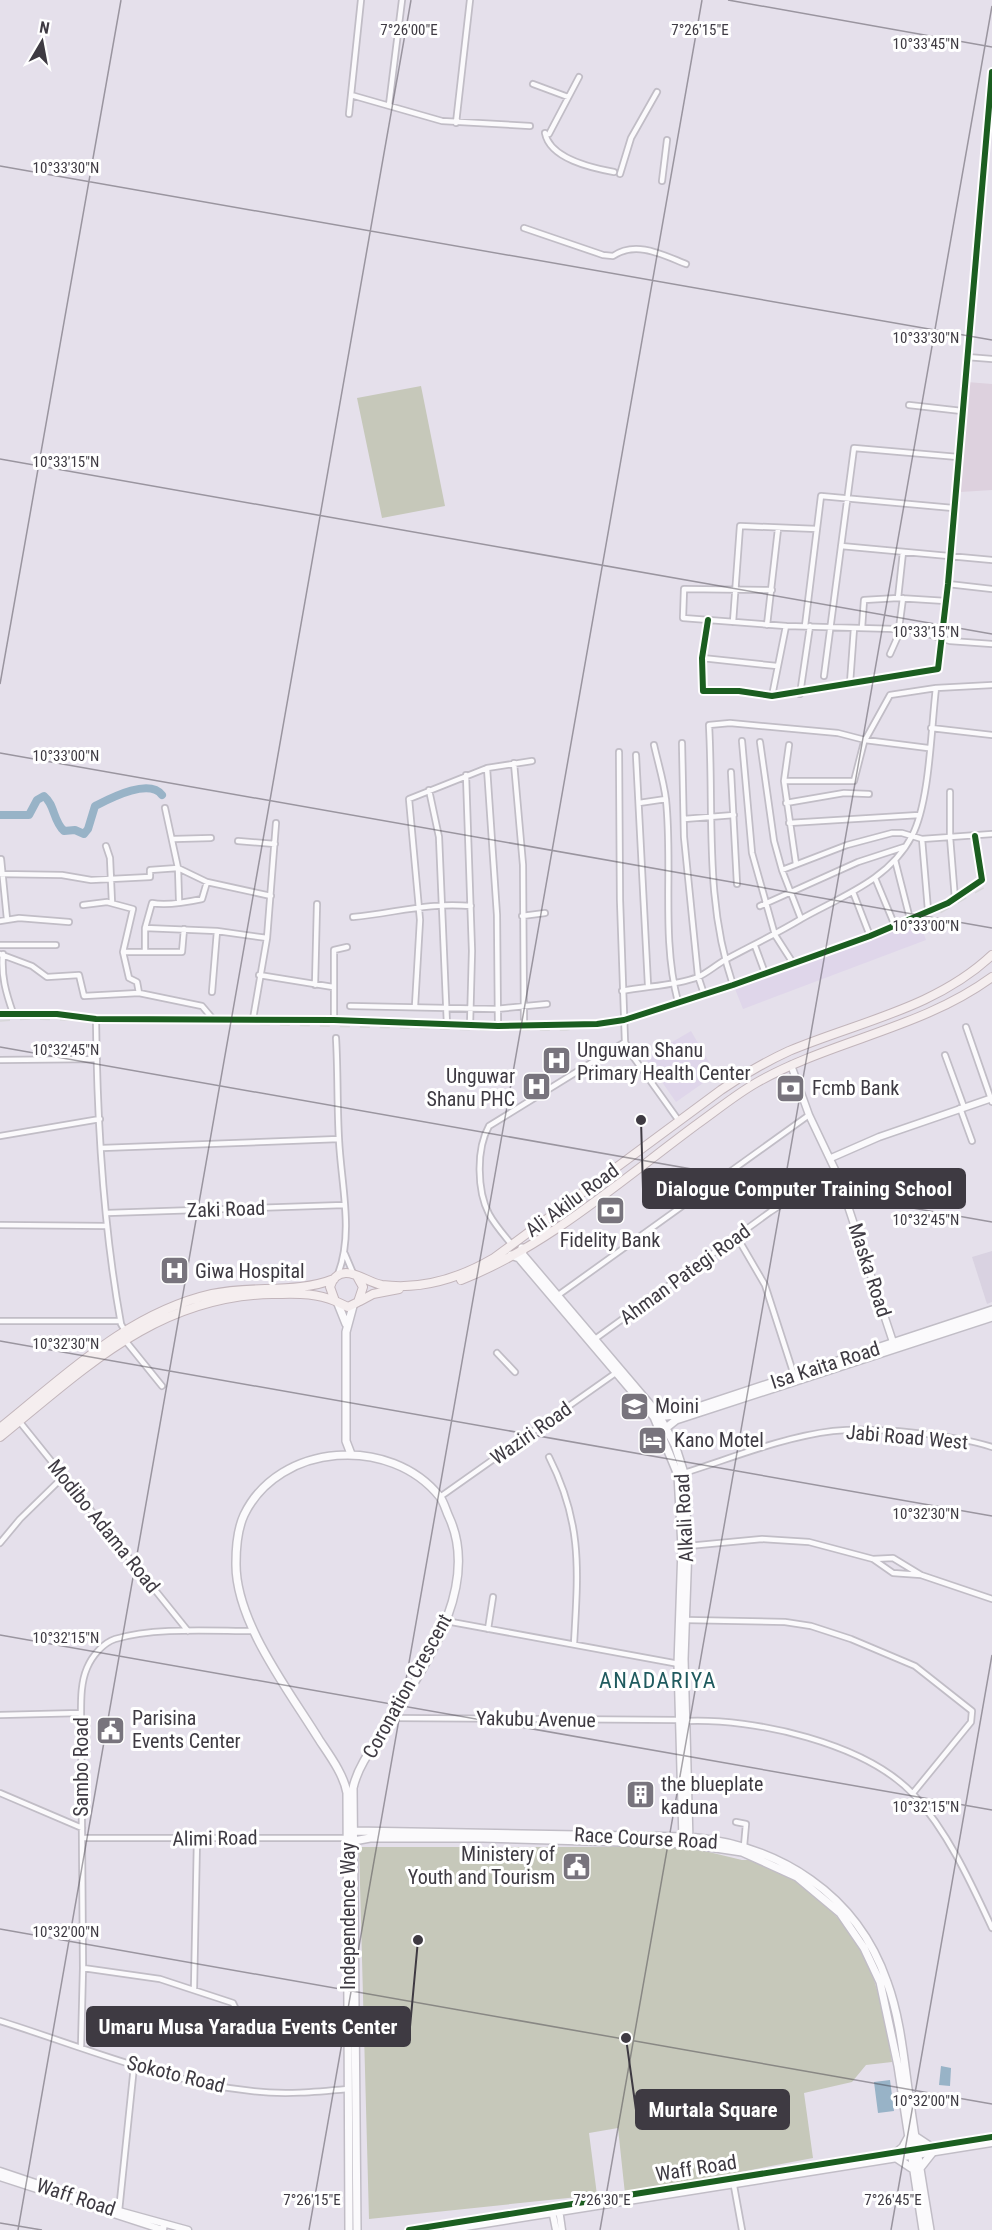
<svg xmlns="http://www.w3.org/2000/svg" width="992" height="2230" viewBox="0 0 992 2230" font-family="'Roboto Condensed',sans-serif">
<rect width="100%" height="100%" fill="#e5e0eb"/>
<path fill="#dfd6ea" d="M919,920L926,940L743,1009L735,989Z
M691,1031L716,1074L676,1102L645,1058Z"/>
<path fill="#ddd1de" d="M967,382L992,384V490L960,492Z"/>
<path fill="#d9d2e1" d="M992,1251V1302L987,1304L972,1257Z"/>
<path fill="#c6c8ba" d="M421,386L445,506L382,518L357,398Z
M359,1847H688L742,1860H755L791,1878L823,1901L851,1933L871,1970L884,2013L892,2062L866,2065L852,2082L804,2093L813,2158L625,2194L618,2128L589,2133L597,2195L369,2219Z"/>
<path fill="#98b3c7" d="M941,2066L951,2068L950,2086L939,2085Z
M890,2080L894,2111L878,2113L874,2082Z"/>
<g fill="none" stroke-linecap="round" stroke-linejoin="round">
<path stroke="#98b3c7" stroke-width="8" d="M0,815H29L37,800L44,796C55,805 53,821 64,831L75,830L84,834L88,829L95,806C111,798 149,778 162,795"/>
<defs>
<path id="minor" d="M533,84L568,97
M351,95L442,121L530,126
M389,105L402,0
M349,114L361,0
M456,123L470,0
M545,133C550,159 592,168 614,172
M549,134L579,77
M620,174L631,138L657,92
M662,181L667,140
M524,228L603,255L613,256C636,240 663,255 686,264
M967,357L992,359
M909,405L962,411
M841,546L992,560
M948,584L992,589
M772,590L684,589L683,618L786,626L896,629L918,631L950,641L992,644
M898,598L903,552
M708,620L702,658L703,691H739L772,696L938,669L948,584L992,72
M733,622L740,526L817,529
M767,625L778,529
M805,626L821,496L953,508
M862,628L864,600L898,598L946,601
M890,654L898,636L903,598
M702,658L777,666
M824,676L854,448L958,457
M850,683L854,628
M800,694L810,626
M772,696L786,626
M931,728L992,735
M742,741L752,853L775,935L793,963
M760,742L774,841L782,870L801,919
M682,743L684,837L698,976L704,994
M654,745C658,763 664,782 666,800C673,866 661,937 678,1002
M789,745L784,781L796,864
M619,752L620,900L625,1042L634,1058L679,1121
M636,755L648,985
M514,763L523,865L524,1026
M487,768L497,915L498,1026
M731,772L737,884
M466,775L472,951L470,1026
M784,781H854L864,742L890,695L936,688L992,685
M429,790L439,837L447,1025
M950,792V837L955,899
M639,803L666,799
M786,803L844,793L869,794
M165,808L178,868L207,882
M684,819L734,815
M789,823L919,815
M174,839L211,838
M922,839L928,910
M238,841L275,844
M106,846L110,858L112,903
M1,859L7,919
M895,860L910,919
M782,870L847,845L892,833H902L922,839L992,834
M0,874L62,875L91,880L150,877V870L178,868L179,900
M875,878L895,926
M853,892L870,936
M83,905L107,902L133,909L123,952L129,978L137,982L139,993
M760,906L858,862L904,847
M522,916L545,913
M353,917C395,913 428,902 471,906
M0,921L19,918L69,922
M145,928L217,931L267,938
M0,945H56
M755,946L765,973
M123,952H182L184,929
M145,952V928L152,903C166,906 188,902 202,899L207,882L271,896
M0,954L32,966L47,977L79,975L84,996L139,993L202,1006L213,1019
M3,954C1,976 6,993 13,1013
M259,975L333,987
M315,985L317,904
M733,985C704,900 714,813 709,725L730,723L838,733L865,740L928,748
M622,991C646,986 675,986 698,977C707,973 716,965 725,960C751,946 776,934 801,919C842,896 889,880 912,836C930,801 931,728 936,688
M212,992L217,931
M350,1006L496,1009L547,1004
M415,1006L420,920L409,799L487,768L532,761
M0,1014H57L96,1019L334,1020L498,1026L597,1024L624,1020L733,985L870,936L948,903L982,880L975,836
M96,1019C97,1120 103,1225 121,1324L125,1331
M253,1019L267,938L276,823
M334,1020V950L347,947
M966,1027L992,1102
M336,1038C338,1072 337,1106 339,1140C341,1183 354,1233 338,1274
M945,1055L964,1107
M0,1060L97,1059
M960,1108L972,1141
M0,1136L100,1119
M102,1148L339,1139
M107,1213L344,1205
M0,1225L107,1226
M737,1237L765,1285L794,1375
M512,1245C504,1235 495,1225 489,1214C477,1191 476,1149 489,1126L625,1042
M345,1254L353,1273
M557,1296L809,1115
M0,1321H120
M124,1339L162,1386
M595,1339L770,1212L799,1193L838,1176
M497,1353L515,1372
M19,1421L188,1631
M549,1457C583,1524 578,1571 574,1644
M684,1473C732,1458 783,1437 833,1431C876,1427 951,1434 992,1447
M440,1497L617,1372
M0,1543L20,1519L63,1477
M688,1546L762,1539L809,1542L873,1559L893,1573L921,1575L992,1599
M873,1559L893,1558L921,1575
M686,1620L785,1622L811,1626L851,1639L915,1666L972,1711L971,1722L913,1793
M446,1621L679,1664
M488,1629L493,1597
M0,1715L81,1713
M393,1718L679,1720
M686,1721C754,1718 866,1743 914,1795C948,1832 971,1883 992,1928
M0,1793L82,1828
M736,1822L746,1824L744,1846
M83,1838H347
M83,1968L160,1979L233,2003L238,2014
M194,1989L197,1839
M0,2021C83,2047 165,2082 252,2091C284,2095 316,2092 348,2089
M81,2047L83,1968L81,1713C81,1698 81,1682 87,1668C92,1656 103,1643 115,1639C155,1627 211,1631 253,1631
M734,2186L742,2230
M119,2211L134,2066"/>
<path id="tertiary" d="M791,1065L809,1115L838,1176L893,1342
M831,1158L879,1137L992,1098
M0,2171L119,2211L188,2230
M0,2177L163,2230L164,2224
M559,2209L562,2230
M552,2210L556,2230
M409,2230L992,2137
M447,2230L992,2143"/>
<path id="secondary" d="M522,1248L523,1255L658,1414L675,1445L684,1473L688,1546L684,1659L689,1841
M511,1255L519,1258L654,1417L678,1475L682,1547L678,1664L683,1840
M338,1304L346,1324
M658,1414L666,1416L674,1415L992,1310
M666,1428L676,1420L992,1317
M351,1454L346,1441V1332L353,1306
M354,1831L689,1837C779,1845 857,1894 887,1982C901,2020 904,2063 910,2103C916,2146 923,2188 930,2230
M354,1841L370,1838H483L689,1844L742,1852L797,1877L840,1913L864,1948L880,1982L898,2066L923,2230
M916,2137L931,2147
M897,2152L903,2147L909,2136
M898,2159L913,2169
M921,2167L932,2153
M349,2230L347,1793C344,1775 330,1756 320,1741C290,1692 235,1622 236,1563C236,1549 238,1528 244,1515C279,1442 391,1435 440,1497C444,1502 446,1511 449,1517C480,1584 428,1661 393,1717C379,1740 359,1761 353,1788L357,2230"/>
<path id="primary" d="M358,1278L363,1287L358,1302L348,1307L335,1301L330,1287C332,1280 337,1273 346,1273C358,1273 370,1283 382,1285C422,1290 460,1278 494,1258L721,1090C743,1075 765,1062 789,1051C858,1022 936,1008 992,955
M461,1280C546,1247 623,1179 696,1125C716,1111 735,1095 756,1083C831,1040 921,1029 992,977
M360,1301L373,1294L399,1289
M0,1428C65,1376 128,1313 212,1294C252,1285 297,1294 334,1279
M0,1437C84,1369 157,1296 272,1294C294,1294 314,1292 335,1301"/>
</defs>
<use href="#minor" stroke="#c1bdc6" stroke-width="8"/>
<use href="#tertiary" stroke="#c1bdc6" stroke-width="9"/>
<use href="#secondary" stroke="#c1bdc6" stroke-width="10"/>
<use href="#primary" stroke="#c2b5bb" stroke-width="10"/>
<use href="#minor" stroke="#fbfafc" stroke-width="4.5"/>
<use href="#tertiary" stroke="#fbfafc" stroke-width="6"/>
<use href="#secondary" stroke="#fbfafc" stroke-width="7"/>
<use href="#primary" stroke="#f5eeef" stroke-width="8"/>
<path stroke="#d7d6d9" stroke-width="1.5" stroke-dasharray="10 10" stroke-linecap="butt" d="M0,1021L29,1019L485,1030H566L624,1024L933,917L992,883"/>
<defs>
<path id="cycleway" d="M708,620L702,658L703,691H739L772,696L938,669L948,584L992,72
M0,1014H57L96,1019L334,1020L498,1026L597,1024L624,1020L733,985L870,936L948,903L982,880L975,836
M409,2230L992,2137"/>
</defs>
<use href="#cycleway" stroke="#fff" stroke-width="10"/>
<use href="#cycleway" stroke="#1b5e20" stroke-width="6"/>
</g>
<path fill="none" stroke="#3e3a42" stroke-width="1.5" stroke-opacity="0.45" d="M728,0L992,47M0,166L992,340M0,459L992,634M0,684L121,0M0,753L992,928M0,1047L992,1222M0,1341L992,1516M0,1635L992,1810M0,1929L992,2104M0,2223L42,2230M18,2230L411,0M309,2230L702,0M600,2230L992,6M891,2230L992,1655"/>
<defs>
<symbol id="hospital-square" viewBox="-11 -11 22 22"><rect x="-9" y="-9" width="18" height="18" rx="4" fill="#78747d" stroke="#fff"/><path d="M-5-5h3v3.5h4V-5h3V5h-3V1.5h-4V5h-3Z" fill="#fff"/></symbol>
<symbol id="bank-square" viewBox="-11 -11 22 22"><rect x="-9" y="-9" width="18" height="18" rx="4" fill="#78747d" stroke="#fff"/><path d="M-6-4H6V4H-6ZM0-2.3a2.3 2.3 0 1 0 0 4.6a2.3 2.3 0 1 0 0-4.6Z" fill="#fff"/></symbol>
<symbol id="school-square" viewBox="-11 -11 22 22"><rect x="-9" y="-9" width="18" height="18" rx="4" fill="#78747d" stroke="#fff"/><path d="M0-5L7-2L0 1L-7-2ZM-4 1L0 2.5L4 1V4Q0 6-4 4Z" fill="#fff"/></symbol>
<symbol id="hotel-square" viewBox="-11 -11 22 22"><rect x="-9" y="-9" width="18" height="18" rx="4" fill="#78747d" stroke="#fff"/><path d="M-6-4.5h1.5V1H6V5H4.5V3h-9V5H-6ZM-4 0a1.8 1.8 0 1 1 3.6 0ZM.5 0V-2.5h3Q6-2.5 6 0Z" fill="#fff"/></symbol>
<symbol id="civic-square" viewBox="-11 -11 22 22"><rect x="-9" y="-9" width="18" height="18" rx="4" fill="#78747d" stroke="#fff"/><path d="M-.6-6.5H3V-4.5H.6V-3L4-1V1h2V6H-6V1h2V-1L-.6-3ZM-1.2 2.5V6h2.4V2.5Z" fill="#fff"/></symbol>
<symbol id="building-square" viewBox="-11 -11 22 22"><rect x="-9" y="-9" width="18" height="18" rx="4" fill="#78747d" stroke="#fff"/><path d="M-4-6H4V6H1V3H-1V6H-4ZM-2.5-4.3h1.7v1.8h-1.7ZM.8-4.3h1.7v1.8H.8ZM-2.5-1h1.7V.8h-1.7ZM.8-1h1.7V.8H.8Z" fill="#fff"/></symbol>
</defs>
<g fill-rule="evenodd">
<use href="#hospital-square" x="540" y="1044" width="33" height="33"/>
<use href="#hospital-square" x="520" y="1070" width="33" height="33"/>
<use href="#bank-square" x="774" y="1072" width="33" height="33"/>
<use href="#bank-square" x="594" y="1194" width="33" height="33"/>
<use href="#hospital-square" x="158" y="1254" width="33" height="33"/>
<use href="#school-square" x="618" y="1390" width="33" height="33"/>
<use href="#hotel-square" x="636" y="1424" width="33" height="33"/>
<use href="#civic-square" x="94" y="1714" width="33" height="33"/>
<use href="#building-square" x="624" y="1778" width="33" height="33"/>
<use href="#civic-square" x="560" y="1850" width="33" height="33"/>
</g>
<g text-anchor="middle" stroke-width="6" stroke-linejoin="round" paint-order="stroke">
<g font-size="20" fill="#3e3a42" stroke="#fff" text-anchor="start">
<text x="577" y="1057">Unguwan Shanu<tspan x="577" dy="23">Primary Health Center</tspan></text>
<text x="515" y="1083" text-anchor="end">Unguwar<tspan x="515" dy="23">Shanu PHC</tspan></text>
<text x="812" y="1095">Fcmb Bank</text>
<text x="610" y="1247" text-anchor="middle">Fidelity Bank</text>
<text x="195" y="1278">Giwa Hospital</text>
<text x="655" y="1413">Moini</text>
<text x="674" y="1447">Kano Motel</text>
<text x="132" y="1725">Parisina<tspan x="132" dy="23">Events Center</tspan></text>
<text x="661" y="1791">the blueplate<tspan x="661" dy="23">kaduna</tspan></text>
<text x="555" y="1861" text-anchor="end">Ministery of<tspan x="555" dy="23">Youth and Tourism</tspan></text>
</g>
<g font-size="20" fill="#3e3a42" stroke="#fff">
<text transform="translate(572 1200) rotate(-36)" y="7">Ali Akilu Road</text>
<text transform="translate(226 1209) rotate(-2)" y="7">Zaki Road</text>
<text transform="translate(870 1270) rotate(72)" y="7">Maska Road</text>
<text transform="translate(685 1274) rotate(-36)" y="7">Ahman Pategi Road</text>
<text transform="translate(825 1365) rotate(-18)" y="7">Isa Kaita Road</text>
<text transform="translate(531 1433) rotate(-35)" y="7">Waziri Road</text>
<text transform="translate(907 1437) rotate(5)" y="7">Jabi Road West</text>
<text transform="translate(684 1518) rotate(-93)" y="7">Alkali Road</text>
<text transform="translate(104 1526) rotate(51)" y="7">Modibo Adama Road</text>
<text transform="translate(407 1686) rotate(-61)" y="7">Coronation Crescent</text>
<text transform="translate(536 1719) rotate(1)" y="7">Yakubu Avenue</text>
<text transform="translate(81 1767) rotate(-90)" y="7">Sambo Road</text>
<text transform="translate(215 1838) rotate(-1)" y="7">Alimi Road</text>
<text transform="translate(646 1838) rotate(3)" y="7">Race Course Road</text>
<text transform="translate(348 1916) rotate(-90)" y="7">Independence Way</text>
<text transform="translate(176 2074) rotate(14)" y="7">Sokoto Road</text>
<text transform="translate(696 2168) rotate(-9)" y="7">Waff Road</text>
<text transform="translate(76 2197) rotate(18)" y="7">Waff Road</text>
</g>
<g font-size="22" letter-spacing="1.5" fill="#205b5f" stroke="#fff">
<text x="658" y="1688">ANADARIYA</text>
</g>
</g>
<g font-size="15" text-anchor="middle" fill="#3e3a42" stroke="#fff" stroke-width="6" stroke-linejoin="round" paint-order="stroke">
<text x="409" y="35">7°26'00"E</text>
<text x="700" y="35">7°26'15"E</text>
<text x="926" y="49">10°33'45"N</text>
<text x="66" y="173">10°33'30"N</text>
<text x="926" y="343">10°33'30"N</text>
<text x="66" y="467">10°33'15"N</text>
<text x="926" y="637">10°33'15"N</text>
<text x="66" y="761">10°33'00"N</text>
<text x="926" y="931">10°33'00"N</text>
<text x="66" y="1055">10°32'45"N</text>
<text x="926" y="1225">10°32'45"N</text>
<text x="66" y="1349">10°32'30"N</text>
<text x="926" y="1519">10°32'30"N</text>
<text x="66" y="1643">10°32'15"N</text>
<text x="926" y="1812">10°32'15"N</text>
<text x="66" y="1937">10°32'00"N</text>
<text x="926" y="2106">10°32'00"N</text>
<text x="312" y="2205">7°26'15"E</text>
<text x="602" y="2205">7°26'30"E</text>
<text x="893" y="2205">7°26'45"E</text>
</g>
<path fill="none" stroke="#3e3a42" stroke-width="2" d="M641 1120L643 1189M418 1940L410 2027M626 2038L636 2110"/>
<g fill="#3e3a42" stroke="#fff" stroke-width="2">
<circle cx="641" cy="1120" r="6"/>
<circle cx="418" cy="1940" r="6"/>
<circle cx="626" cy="2038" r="6"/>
</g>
<g fill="#3e3a42" stroke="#3e3a42" stroke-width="2">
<rect x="643" y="1169" width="322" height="39" rx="6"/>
<rect x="87" y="2007" width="323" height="39" rx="6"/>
<rect x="636" y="2090" width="153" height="39" rx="6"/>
</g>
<g font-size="21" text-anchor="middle" font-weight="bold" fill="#fff">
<text x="804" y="1196">Dialogue Computer Training School</text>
<text x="248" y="2034">Umaru Musa Yaradua Events Center</text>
<text x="713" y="2117">Murtala Square</text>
</g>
<g transform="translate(42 42) rotate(10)" stroke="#ffffff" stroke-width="4.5" paint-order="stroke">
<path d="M0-4.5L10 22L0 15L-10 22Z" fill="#3e3a42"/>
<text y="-9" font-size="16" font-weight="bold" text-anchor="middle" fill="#3e3a42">N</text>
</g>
</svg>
